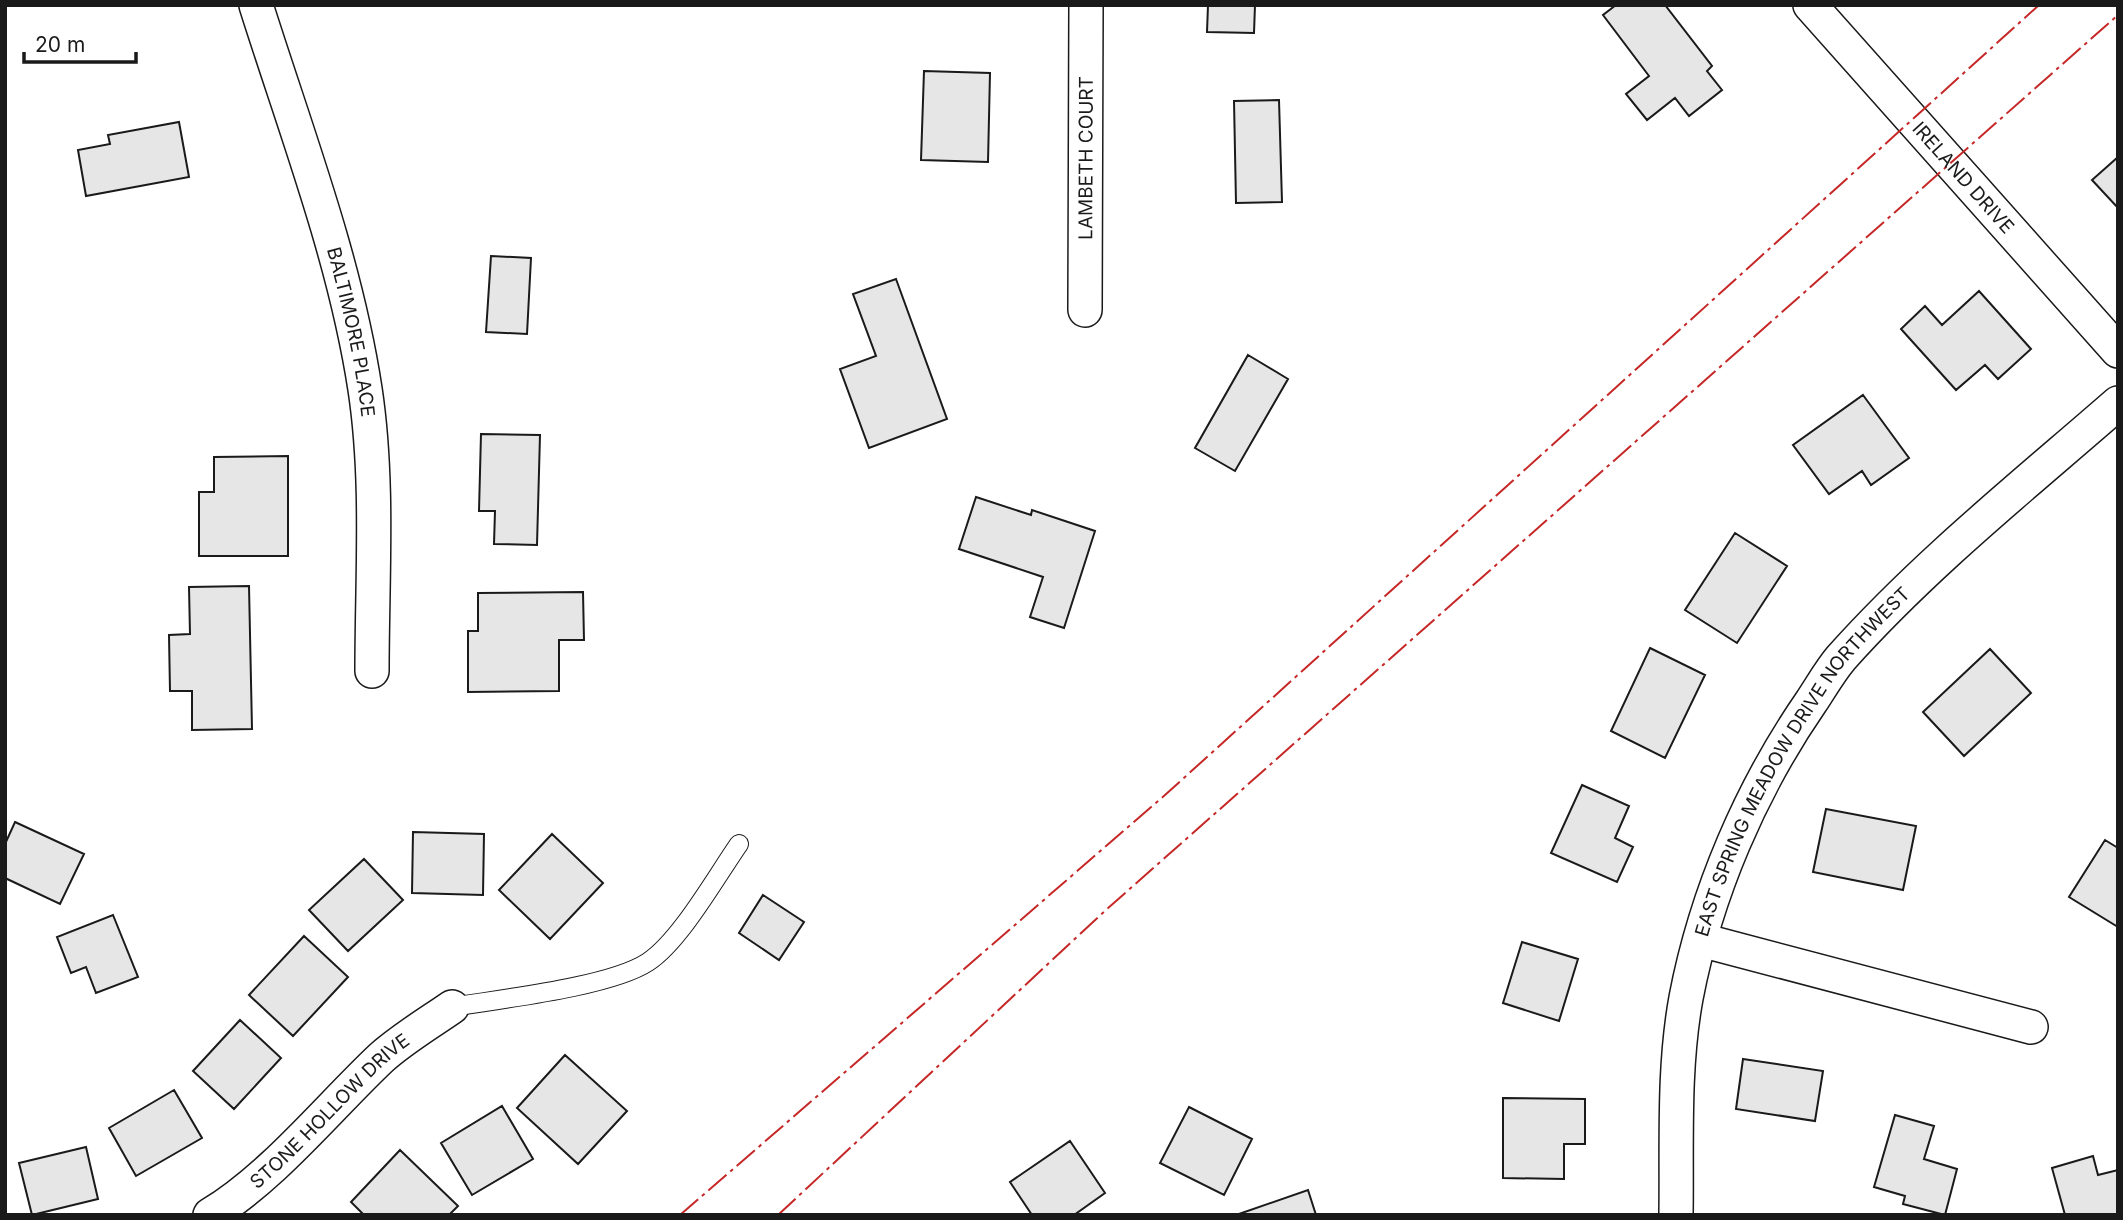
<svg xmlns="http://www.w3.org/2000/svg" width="2123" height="1220" viewBox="0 0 2123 1220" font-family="Inter,sans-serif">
<rect width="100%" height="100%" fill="#fff"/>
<path fill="#e6e6e6" stroke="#1a1a1a" stroke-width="2" d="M1208,5H1255L1254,33L1207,32Z
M1616,5H1665L1712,66L1707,71L1722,90L1689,116L1675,98L1647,120L1626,94L1649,76L1603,15Z
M924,71L990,73L988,162L921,160Z
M1279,100L1282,202L1236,203L1234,101Z
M179,122L189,177L86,196L78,150L110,144L108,135Z
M2118,157V208L2092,180Z
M491,256L531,258L527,334L486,332Z
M896,279L947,419L869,448L840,369L876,356L853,294Z
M1979,291L2031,349L1998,379L1985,365L1956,390L1901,329L1925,306L1942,325Z
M1248,355L1288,379L1235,471L1195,448Z
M1863,395L1909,458L1871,485L1862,471L1829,494L1793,445Z
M481,434L540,435L537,545L494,544L495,511H479Z
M288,456V556H199V492H214V457Z
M976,497L1031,515L1032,510L1095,531L1064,628L1030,617L1043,577L959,549Z
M1735,533L1787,566L1737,643L1685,610Z
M249,586L252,729L192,730V691H170L169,635L190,634L189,587Z
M583,592L584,640H559V691L468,692V631H478V593Z
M1650,648L1705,675L1665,758L1611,731Z
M1990,649L2031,693L1964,756L1923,712Z
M1582,785L1629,806L1615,838L1633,847L1617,882L1551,853Z
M1826,809L1916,826L1903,890L1813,872Z
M15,822L84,854L60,904L5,878V844Z
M413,832L484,834L483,895L412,893Z
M552,834L603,883L550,939L499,890Z
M2105,840L2118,848V927L2069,897Z
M364,859L403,900L348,951L309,910Z
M763,895L804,922L779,960L739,933Z
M113,915L138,977L96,993L86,967L71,973L57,937Z
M304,936L348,977L293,1036L249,995Z
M1522,942L1578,959L1559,1021L1503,1003Z
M240,1020L281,1058L234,1109L193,1071Z
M565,1055L627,1111L578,1164L517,1108Z
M1743,1059L1823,1071L1815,1121L1736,1109Z
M174,1090L202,1138L136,1176L109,1128Z
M1503,1098L1585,1099V1144H1564V1179L1503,1178Z
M502,1106L533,1159L472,1195L441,1143Z
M1189,1107L1252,1139L1224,1195L1160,1163Z
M1895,1115L1934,1126L1924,1159L1957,1169L1945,1215L1903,1204L1905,1196L1874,1187Z
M1070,1141L1105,1193L1074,1215H1032L1010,1182Z
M86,1147L98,1199L32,1215L19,1163Z
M400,1150L458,1206L449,1215H364L351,1202Z
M2093,1156L2098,1175L2118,1170V1215H2065L2052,1168Z
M1308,1190L1316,1215H1236Z"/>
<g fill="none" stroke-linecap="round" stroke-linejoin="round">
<defs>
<path id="service" d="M452,1007C500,999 610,987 648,962C680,941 716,877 739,844"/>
<g id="minor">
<path id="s1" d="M256,5C296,132 345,258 365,389C379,481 372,578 372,671"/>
<path id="s2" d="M1810,5L2118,351"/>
<path id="s3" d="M1085,310L1086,5"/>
<path d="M1701,940L2031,1027"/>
<path id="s4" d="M210,1215C272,1178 328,1108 381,1058C402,1039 429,1023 452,1007"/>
<path id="s5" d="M1676,1215C1677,1143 1673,1069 1686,998C1706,893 1751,789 1811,702C1821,687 1830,671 1841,658C1924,565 2024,485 2118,403"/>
</g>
</defs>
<use href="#service" stroke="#1a1a1a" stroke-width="20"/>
<use href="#minor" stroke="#1a1a1a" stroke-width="36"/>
<use href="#service" stroke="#fff" stroke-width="18"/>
<use href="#minor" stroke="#fff" stroke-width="33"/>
<path stroke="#c62828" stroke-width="2" stroke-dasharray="24 5 3.5 5" stroke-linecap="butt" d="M680,1215L1165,795L2039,5
M778,1215L1107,909L2118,15"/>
</g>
<g text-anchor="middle" stroke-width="5" stroke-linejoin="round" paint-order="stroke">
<g font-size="19" fill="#1a1a1a" stroke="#fff">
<text dy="7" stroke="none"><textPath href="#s3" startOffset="152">LAMBETH COURT</textPath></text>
<text dy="7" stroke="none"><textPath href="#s2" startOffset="231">IRELAND DRIVE</textPath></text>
<text dy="7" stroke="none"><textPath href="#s1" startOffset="341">BALTIMORE PLACE</textPath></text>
<text dy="7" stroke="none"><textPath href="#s5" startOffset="485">EAST SPRING MEADOW DRIVE NORTHWEST</textPath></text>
<text dy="7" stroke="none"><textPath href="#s4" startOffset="159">STONE HOLLOW DRIVE</textPath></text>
</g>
</g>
<rect width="2123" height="1220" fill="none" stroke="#1a1a1a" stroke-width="14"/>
<path d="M24 52v10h112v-10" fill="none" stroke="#1a1a1a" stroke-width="3.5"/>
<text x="35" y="52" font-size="21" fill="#1a1a1a" stroke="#ffffff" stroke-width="5" paint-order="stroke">20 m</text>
</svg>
